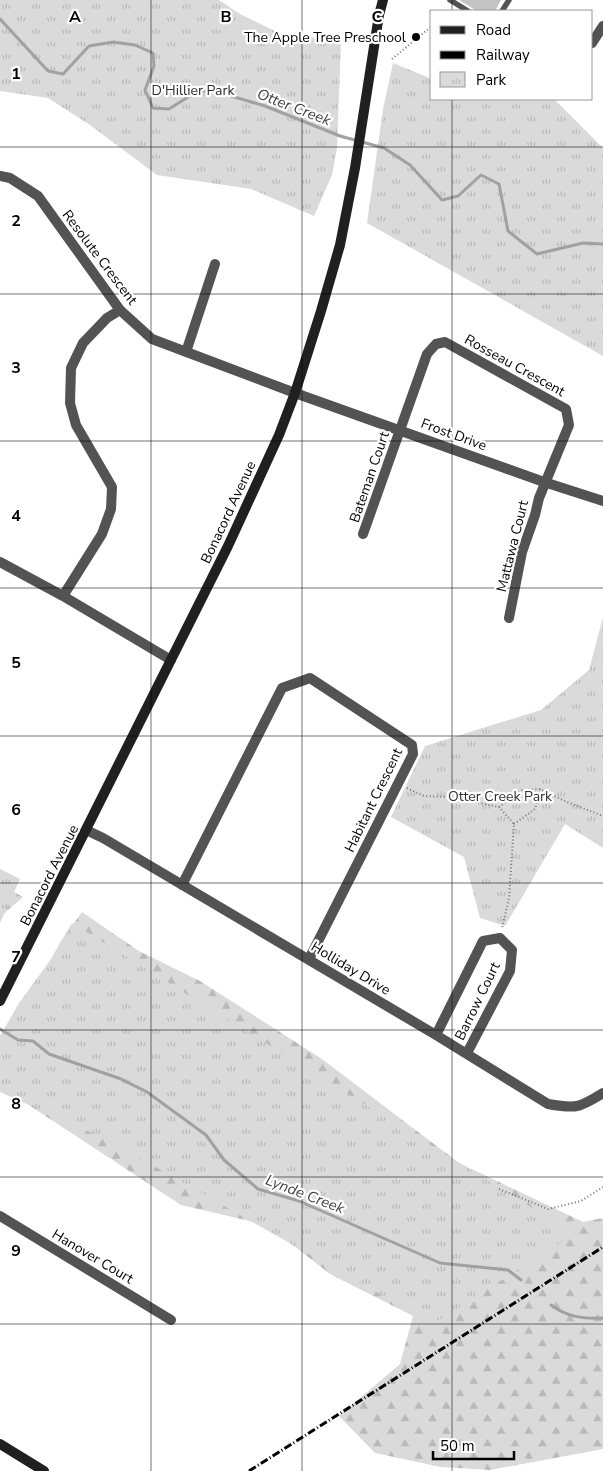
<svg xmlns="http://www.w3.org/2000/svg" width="603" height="1471" viewBox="0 0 603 1471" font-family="'Nunito Sans',sans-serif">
<defs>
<pattern id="forest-firs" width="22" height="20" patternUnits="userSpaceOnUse" patternTransform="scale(1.25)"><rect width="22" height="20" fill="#dadada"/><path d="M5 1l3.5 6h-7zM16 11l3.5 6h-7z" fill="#b9b9b9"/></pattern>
<pattern id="park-tufts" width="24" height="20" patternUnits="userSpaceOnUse" patternTransform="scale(1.25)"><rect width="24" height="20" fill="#dadada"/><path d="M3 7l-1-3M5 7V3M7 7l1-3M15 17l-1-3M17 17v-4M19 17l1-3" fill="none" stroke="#b9b9b9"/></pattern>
</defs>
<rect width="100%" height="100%" fill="#fff"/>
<path fill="url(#forest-firs)" d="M0,884L23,897L0,917Z
M82,912L139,951L200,981L322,1059L459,1163L583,1222L603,1218V1449L490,1470L441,1467L375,1453L339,1416L400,1364L413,1316L330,1274L267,1225L181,1205L15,1096L59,944Z"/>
<path fill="url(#park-tufts)" d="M0,0H219L240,14L279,33L341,41L337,148L332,175L314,216L251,189L157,175L90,125L48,98L0,91Z
M393,63L432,79V99H554L603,148V356L367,223L383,109Z
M603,617V848L565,824L505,926L480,918L464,857L391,817L425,746L541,710L589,670Z
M0,869L20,879L0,923Z
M72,923L574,1234L433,1324L171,1176L115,1143L0,1092V1036L19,1003L49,962Z"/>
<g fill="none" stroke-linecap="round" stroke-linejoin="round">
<path stroke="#a1a1a1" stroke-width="3" d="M0,19L48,71L63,74L89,46L113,42L135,45L153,53L154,66L145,90L153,108L169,109L196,92L211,90L265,106L340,136L384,148L410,165L442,200L458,196L481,175L499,184L508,231L537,254L583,243L603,244
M0,1029L18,1040L33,1041L49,1054L121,1079L147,1092L206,1135L224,1160L258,1189L299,1201L440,1263L508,1270L521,1280
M551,1305C567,1317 583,1319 603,1318"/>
</g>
<path fill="#c3c3c3" d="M459,0H501L495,11H477Z"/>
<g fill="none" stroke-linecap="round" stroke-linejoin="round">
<path stroke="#757575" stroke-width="2" stroke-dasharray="1 2.5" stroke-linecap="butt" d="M392,59L432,26
M407,788L424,796L449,797L499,807L514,824L509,898L502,928
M499,807L522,790L540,789L567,802L603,816
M514,824L535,809L540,789
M499,1189L548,1209L581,1201L603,1187"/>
<path stroke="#535353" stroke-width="5.5" d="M450,0L468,11
M502,11L509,0"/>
<path stroke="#535353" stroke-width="10" d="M592,43L603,26
M0,176L10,178L38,196L120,310L152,339L295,393L544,482L603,501
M186,352L215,264
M363,534L427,354L436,344L445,342L566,409L569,425L539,498L535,515L522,552L509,618
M0,562L63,596L171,660
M63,596L102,534L111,509L112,487L76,425L70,403L71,368L83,343L107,318L120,310
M86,830L103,838L436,1035L548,1104C576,1109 579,1108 603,1093
M182,885L282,688L310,678L412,745L413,754L309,959
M436,1035L483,941L500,938L512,950L510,971L467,1053
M0,1216L171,1320"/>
<path stroke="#202020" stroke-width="10" d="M0,1001L228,546L279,435L295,393L321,311L340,245L355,168L379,15L383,0
M0,1444L44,1471"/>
<path stroke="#000" stroke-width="3" stroke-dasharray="8 2.5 1 2.5" stroke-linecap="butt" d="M249,1471L603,1247"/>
</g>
<path fill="none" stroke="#000" stroke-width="1" stroke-opacity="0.55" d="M151,0V1471M302,0V1471M452,0V11M452,99V1471M0,147H603M0,294H603M0,441H603M0,588H603M0,736H603M0,883H603M0,1030H603M0,1177H603M0,1324H603"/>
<circle fill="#000" stroke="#fff" stroke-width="2" cx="416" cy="37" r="5"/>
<g text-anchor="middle" stroke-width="4.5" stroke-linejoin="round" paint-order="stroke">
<g font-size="14" fill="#000" stroke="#fff" text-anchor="end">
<text x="406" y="42">The Apple Tree Preschool</text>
</g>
<g font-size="14" fill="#313131" stroke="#fff">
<text x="193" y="95">D'Hillier Park</text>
<text x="500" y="801">Otter Creek Park</text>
</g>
<g font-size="14" fill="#000" stroke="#fff">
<text transform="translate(100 257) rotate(53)" y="5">Resolute Crescent</text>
<text transform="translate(515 365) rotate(29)" y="5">Rosseau Crescent</text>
<text transform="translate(454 434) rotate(20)" y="5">Frost Drive</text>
<text transform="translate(369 477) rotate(-71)" y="5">Bateman Court</text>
<text transform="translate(228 512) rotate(-65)" y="5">Bonacord Avenue</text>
<text transform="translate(512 546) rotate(-76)" y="5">Mattawa Court</text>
<text transform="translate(373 800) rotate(-64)" y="5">Habitant Crescent</text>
<text transform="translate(49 875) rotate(-63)" y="5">Bonacord Avenue</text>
<text transform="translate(351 968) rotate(31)" y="5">Holliday Drive</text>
<text transform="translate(477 1001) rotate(-64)" y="5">Barrow Court</text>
<text transform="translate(93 1256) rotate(31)" y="5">Hanover Court</text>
</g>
<g font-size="15" font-style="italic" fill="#424242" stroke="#fff">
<text transform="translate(294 107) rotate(21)" y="5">Otter Creek</text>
<text transform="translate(305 1194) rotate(21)" y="5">Lynde Creek</text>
</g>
</g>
<g font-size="16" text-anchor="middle" font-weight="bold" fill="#000" stroke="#fff" stroke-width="4.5" stroke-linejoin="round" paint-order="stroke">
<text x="75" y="22">A</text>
<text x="226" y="22">B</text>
<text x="377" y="22">C</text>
<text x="16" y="79">1</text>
<text x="16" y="226">2</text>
<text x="16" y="373">3</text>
<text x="16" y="521">4</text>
<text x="16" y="668">5</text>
<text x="16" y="815">6</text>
<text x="16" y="962">7</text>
<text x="16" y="1109">8</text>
<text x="16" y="1256">9</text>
</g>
<rect x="430" y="10" width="162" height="90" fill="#ffffff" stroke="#999999"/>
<rect x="440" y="26" width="25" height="8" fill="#202020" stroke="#999999"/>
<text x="476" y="35" font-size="15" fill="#000000">Road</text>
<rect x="440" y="51" width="25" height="8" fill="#000000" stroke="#999999"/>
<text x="476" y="60" font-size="15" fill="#000000">Railway</text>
<rect x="440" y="72" width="25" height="15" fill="url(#park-tufts)" stroke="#999999"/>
<text x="476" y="85" font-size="15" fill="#000000">Park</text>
<path d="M433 1451v8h81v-8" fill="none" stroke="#000000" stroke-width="2.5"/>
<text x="440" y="1451" font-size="15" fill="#000000" stroke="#ffffff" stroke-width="4" paint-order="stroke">50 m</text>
</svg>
